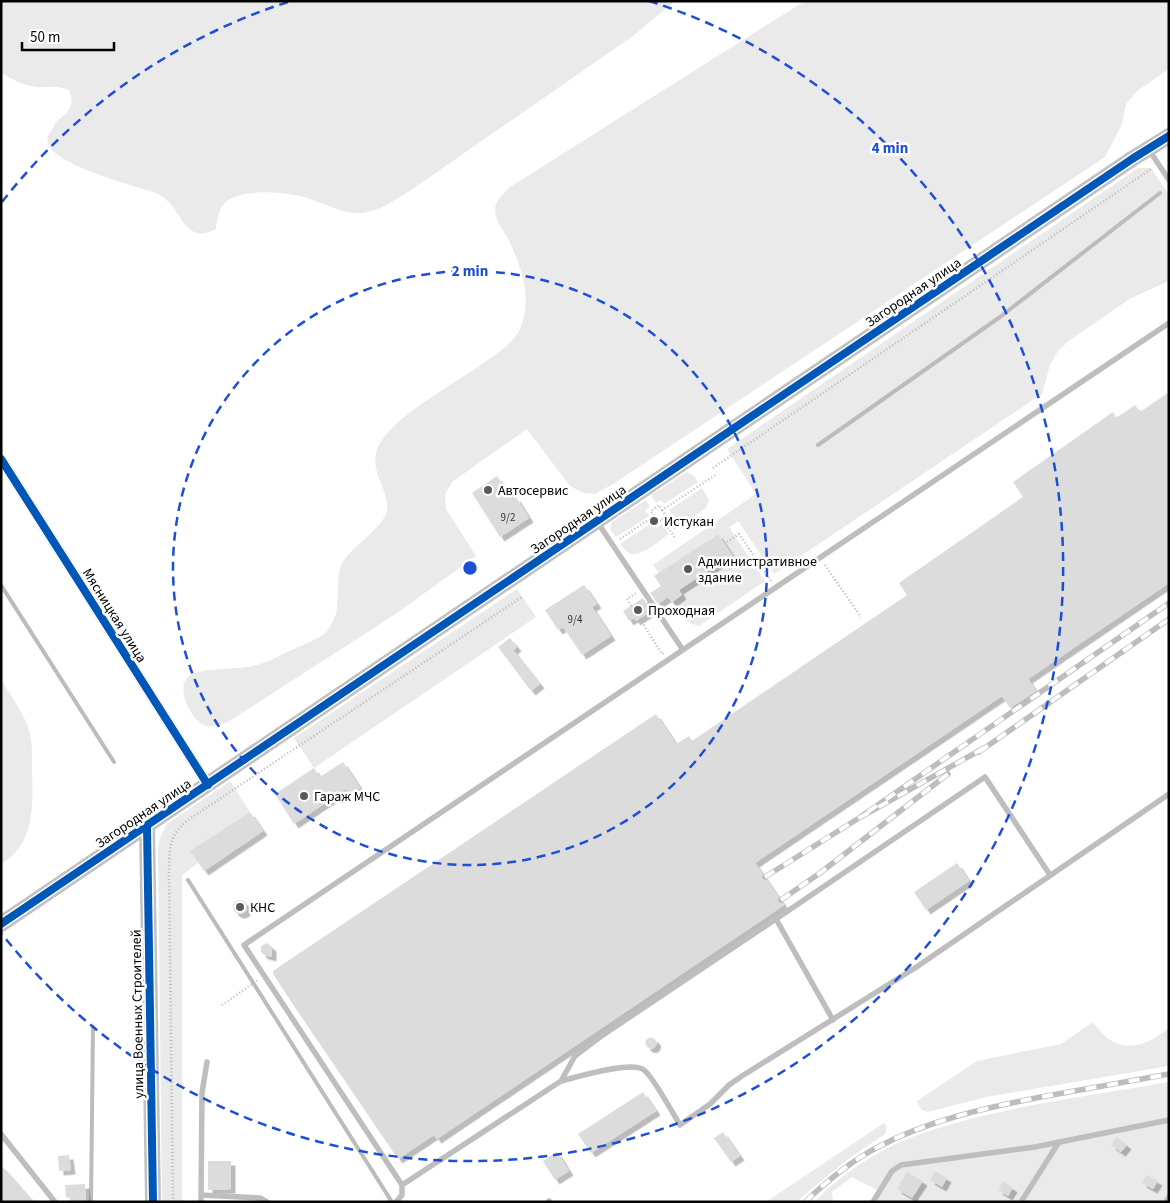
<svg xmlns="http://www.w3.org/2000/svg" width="1170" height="1203" viewBox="0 0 1170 1203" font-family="'Source Sans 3',sans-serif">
<defs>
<filter id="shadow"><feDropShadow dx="4.5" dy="4.5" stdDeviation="0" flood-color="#0004"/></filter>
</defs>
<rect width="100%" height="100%" fill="#fff"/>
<path fill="#eaeaea" d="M1,1H675L633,36L411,190C396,199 380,211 362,213C343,215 324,203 307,198C288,192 243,188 227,201C219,207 217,219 216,229C209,232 201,236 194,232C178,224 178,201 153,192C130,185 65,167 50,148C48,146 48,141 47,138L57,121L67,113L72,102L70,91C59,85 50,88 38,87C25,86 12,80 1,72Z
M805,1H1169V69L1137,91L1126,104L1122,124L1105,157L613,484L595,494L583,493L570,486L527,429L452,482L445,494L446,509L476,556L397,613L228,722C220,725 210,729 202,724C190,717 176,688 188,677C198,667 237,670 253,666C268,663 282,654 296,648C305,644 316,640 324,634C327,632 329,628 331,625C343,608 333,583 342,564C350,548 380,530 386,514C393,491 364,470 380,443C399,412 458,382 488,360C499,352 513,343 519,331C534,300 521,265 507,237C503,230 494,218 495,209C496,199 504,193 510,187Z
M1138,168H1151L1169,195V281L1131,298L1070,340L1058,351L1050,365L1042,394L774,574L738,521L729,527L765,581L699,626C685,623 679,614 672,602L682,595L679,590L723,561L726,565L734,559L718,534L659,573L653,565L756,494L727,449Z
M687,472L694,476L698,482L664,504L661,500L656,503L651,495Z
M702,488L709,500L706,508L674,530L668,520L673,517L669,510Z
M646,500L650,507L645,510L649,516L616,537L610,529L612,522Z
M653,522L657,528L662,524L669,534C660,540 639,559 629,553C625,551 623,547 620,544Z
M517,589L536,617L314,768L294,738Z
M1,679C9,693 25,715 29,730C33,743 32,758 32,772C33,806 35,844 1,864Z
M230,781L250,812L191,851L198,863L182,875V1202H162L158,848L160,838L167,824Z
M1093,1022C1099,1030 1106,1039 1116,1043C1135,1051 1156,1040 1169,1027V1066L986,1097L928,1112L922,1110L918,1104L917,1101L977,1061L1061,1044Z
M1169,1082V1202H870L877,1190L852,1177L832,1192L833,1202H814C840,1176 871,1154 905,1140C928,1130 953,1124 978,1117C1040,1102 1105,1093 1169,1082Z
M884,1123L887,1127L885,1134L848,1159L796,1202H766Z"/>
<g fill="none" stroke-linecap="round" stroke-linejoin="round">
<path stroke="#bcbcbc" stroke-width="4" d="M818,445L1000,317L1160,193
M1,585L114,762
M188,880L392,1202
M91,1202L93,1027"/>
</g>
<path fill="#dcdcdc" filter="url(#shadow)" d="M1169,392V583L1028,679L1036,691L1010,708L1002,696L755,863L784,905L437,1139L434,1135L398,1159L298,1012L273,974V971L656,714L676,744L689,736L692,741L907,595L899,583L1023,497L1013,482L1113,412L1116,418L1135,405L1140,412Z
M497,476L513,499L516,497L529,518L500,537L472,493Z
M718,534L735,559L725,565L723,561L679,590L682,595L672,602L668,597L658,604L650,593L661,586L654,576Z
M584,585L597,604L592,607L611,636L582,655L563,627L558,630L545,610Z
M643,598L651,611L636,621L634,618L629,621L623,611Z
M510,638L517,647L513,650L540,684L531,691L498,647Z
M343,762L360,788L350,794L346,789L294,824L275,794L314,768L320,777Z
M250,812L263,831L204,871L190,851Z
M957,863L969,881L926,910L914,892Z
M233 907a7 7 0 1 1 14 0a7 7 0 1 1-14 0Z
M267,943L272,947V957L264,955L261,952V946Z
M645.5 1043a5.5 5.5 0 1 1 11 0a5.5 5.5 0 1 1-11 0Z
M643,1092L656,1111L591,1153L578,1134Z
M723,1132L740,1156L731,1162L714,1138Z
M1117,1137L1127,1145L1121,1152L1111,1145Z
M557,1152L569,1171L555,1180L543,1161Z
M69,1155L71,1170L59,1171L58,1156Z
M208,1161H231V1189L208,1190Z
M1,1165L34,1202H1Z
M935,1171L947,1178L942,1187L930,1180Z
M907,1172L923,1181L912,1198L897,1189Z
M1147,1175L1158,1181L1153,1189L1142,1183Z
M1003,1181L1013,1188L1008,1196L998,1190Z
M85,1184L86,1202H71V1197L66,1198L65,1185Z"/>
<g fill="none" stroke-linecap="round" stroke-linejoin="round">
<path stroke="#b8b8b8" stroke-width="2.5" stroke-dasharray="1 2.5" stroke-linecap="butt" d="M713,468L1151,169
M662,510L666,516L658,522L651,511L659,505L662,510L717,474
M662,519L676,539
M620,539L654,516
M727,542L739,534L771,581
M825,565L861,617
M631,606L627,599L636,593
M640,619L662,654L664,653
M222,1005L258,980
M173,1202L169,871C170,848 168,836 188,820L522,597"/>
<path stroke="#bebebe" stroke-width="5.5" d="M1149,150L1169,180
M598,523L683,650
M1050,875L985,777L776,919L600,1037L575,1056L561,1081L402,1185L244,945L1169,323
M776,919L833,1020
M561,1081C577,1077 632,1060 644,1070C654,1078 672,1112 680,1125L710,1104L729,1085L742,1076L915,968L1169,794
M1,1134L55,1202
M201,1195L260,1198L267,1202
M201,1202L202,1093L207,1062
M396,1202L402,1195V1185
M549,1202V1201
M873,1202L892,1171L901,1165L1035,1147L1169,1120
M1021,1202L1059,1142
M1166,1202L1169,1197"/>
<path stroke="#bebebe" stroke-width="11" d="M1,459L208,785"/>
<path stroke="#c1c1c1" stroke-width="16" d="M147,826L153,1202
M1,924L1132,159L1169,136"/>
<defs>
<path id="rail" d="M984,748L859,818L1169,603
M979,752L1169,619
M765,877L859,818
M781,900L820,873L948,774
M805,1202C827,1181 851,1161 878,1147C929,1120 985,1108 1041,1097C1084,1089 1126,1082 1169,1074"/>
</defs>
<use href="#rail" stroke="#bdbdbd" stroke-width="5.5"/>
<use href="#rail" stroke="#fff" stroke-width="4" stroke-dasharray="11" stroke-linecap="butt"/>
<defs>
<path id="cycleway" d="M1,459L208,785
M147,826L153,1202
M1,924L1132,159L1169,136"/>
</defs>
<use href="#cycleway" stroke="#fff" stroke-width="11"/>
<use href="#cycleway" stroke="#0057b8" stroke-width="8"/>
</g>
<g fill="none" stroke="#1d4ed8" stroke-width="2.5" stroke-dasharray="9 6">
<circle cx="470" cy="568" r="297"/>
<path d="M2 202A594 594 0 0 1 291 1M649 1A594 594 0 1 1 2 934"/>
</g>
<g fill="#595959" stroke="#fff" stroke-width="2">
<circle cx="488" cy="490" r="5"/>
<circle cx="654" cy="521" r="5"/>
<circle cx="688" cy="569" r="5"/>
<circle cx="638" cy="610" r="5"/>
<circle cx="304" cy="796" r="5"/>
<circle cx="240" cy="907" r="5"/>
</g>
<g text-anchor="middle" stroke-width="5" stroke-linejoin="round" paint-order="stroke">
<g font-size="11" fill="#373737">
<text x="508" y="521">9/2</text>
<text x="575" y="623">9/4</text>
</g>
<g font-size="14" fill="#000" stroke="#fff">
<text transform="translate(913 292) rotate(-34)" y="5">Загородная улица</text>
<text transform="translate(578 519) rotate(-34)" y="5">Загородная улица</text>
<text transform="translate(115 615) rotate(58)" y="5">Мясницкая улица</text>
<text transform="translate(143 813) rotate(-34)" y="5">Загородная улица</text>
<text transform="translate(137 1014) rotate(-91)" y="5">улица Военных Строителей</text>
</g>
<g font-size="14" fill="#000" stroke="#fff" text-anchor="start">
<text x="498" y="495">Автосервис</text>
<text x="664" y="526">Истукан</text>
<text x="698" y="566">Административное<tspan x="698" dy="16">здание</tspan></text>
<text x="648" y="615">Проходная</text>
<text x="314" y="801">Гараж МЧС</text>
<text x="250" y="912">КНС</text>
</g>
</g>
<circle cx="470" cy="568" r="8" fill="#1d4ed8" stroke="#fff" stroke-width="2.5"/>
<g font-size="15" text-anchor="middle" font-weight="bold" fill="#1d4ed8" stroke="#fff" stroke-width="5" stroke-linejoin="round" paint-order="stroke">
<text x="890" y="153">4 min</text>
<text x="470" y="276">2 min</text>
</g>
<rect width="1170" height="1203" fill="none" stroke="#000000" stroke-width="5"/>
<path d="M22 42v8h92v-8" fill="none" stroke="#000000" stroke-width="2.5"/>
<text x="30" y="42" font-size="15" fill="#000000" stroke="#ffffff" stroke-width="4" paint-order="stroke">50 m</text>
</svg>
